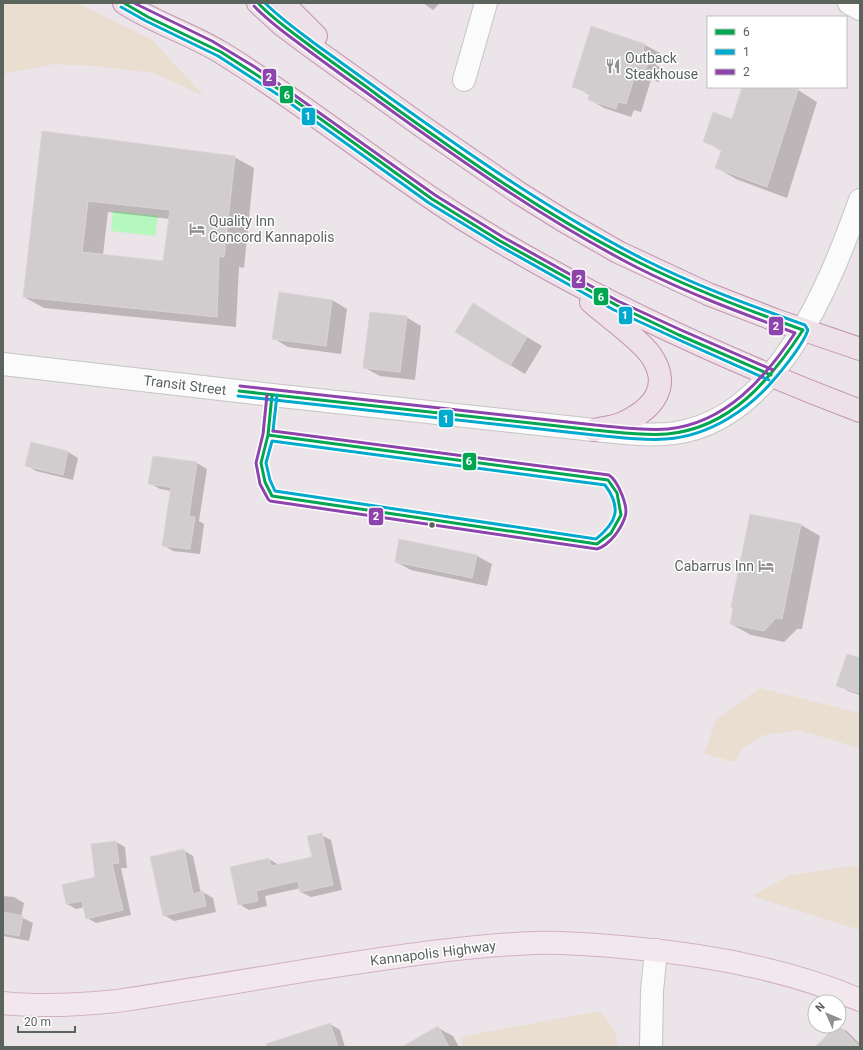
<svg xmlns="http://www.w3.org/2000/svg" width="863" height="1050" viewBox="0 0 863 1050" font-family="Roboto,sans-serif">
<rect width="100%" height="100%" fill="#ebe4e8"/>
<path fill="#e9decf" d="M3,3H76L93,11L152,40L204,96L154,73L96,66L55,64L6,73L3,84Z
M760,688L860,713V748L798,730L765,735L743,748L735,762L704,754L716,720Z
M852,866L860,868V930L752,896L788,876Z
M600,1011L615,1031L618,1047H464L460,1037Z"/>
<path fill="#b6f7be" d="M113,211L158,216L155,236L111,231Z"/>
<path fill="#0003" fill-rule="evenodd" d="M423,3H440L433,10Z
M645,45L660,53L656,65L663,69L659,82L651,80L641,112L634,110L631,117L604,108L589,99L590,95L573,86Z
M743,87H788L798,90L817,102L787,198L736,179L717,168L722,151L705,141L732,120Z
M43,132L234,157L254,168L244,268L239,267L236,327L44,308L24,297ZM108,212L170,219L163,262L103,255Z
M280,293L332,300L347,309L341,354L288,347L273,338Z
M488,313L542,346L525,374L510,365Z
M406,317L421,326L415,380L380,376L365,368Z
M32,443L68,452L78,458L73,480L36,471L26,465Z
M197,463L207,469L199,521L204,524L200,554L173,551L163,545L171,491L160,489L150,483Z
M801,525L820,536L802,629H797L784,642L751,635L731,624Z
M477,556L492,564L487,586L411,570L396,562Z
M860,660V695L848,691L838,685Z
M321,835L331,840L342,890L311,897L301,892V888L265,896L267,906L249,910L239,904L269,859L279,865L313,857Z
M116,842L125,847L127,868H121L131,915L96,923L87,918L84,907L76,909L67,904L96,878Z
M183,850L193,856L201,893L203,892L213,898L216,912L174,921L164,915Z
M3,896L14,897L24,903L21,917L33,923L29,941L3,936Z
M330,1024L340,1030L345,1047H293Z
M837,1026L847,1031L860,1044V1047H822Z
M438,1028L453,1036L459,1047H404Z"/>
<path fill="#d1cdcf" stroke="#dad4d8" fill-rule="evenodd" d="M591,26L645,44L641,57L649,60L644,74L636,72L626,104L618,102L616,109L588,100L590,93L572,87Z
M742,87H799L767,187L715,168L722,149L703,142L713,112L732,119Z
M42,131L235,156L224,257L219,256L217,317L23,297ZM88,201L170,210L163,261L82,252Z
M279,292L332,300L326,346L272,339Z
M473,303L527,337L510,366L455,332Z
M370,312L407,316L400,372L363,368Z
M31,442L68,451L63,475L25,466Z
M153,456L197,462L189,516L195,517L190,549L162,546L171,487L148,484Z
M750,514L801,524L782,619L776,618L764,631L730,624L733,608L731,607Z
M399,539L477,555L472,578L395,562Z
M847,654L860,658V693L836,686Z
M322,833L333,885L300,892L298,881L256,891L258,901L238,905L230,867L269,858L271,866L312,857L307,836Z
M116,841L119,863L112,864L123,910L86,919L82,901L66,904L62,885L95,877L91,844Z
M184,849L193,894L203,891L206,906L163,916L150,857Z
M3,912L23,916L19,936L3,933Z
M330,1023L338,1047H267L266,1044Z
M438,1026L449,1047H402Z
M836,1026H839L860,1047H815Z"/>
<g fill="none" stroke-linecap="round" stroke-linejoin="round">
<defs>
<path id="minor" d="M849,3L860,9
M464,80L486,3
M3,364L272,395L594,430C620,432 649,437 675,433C777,419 830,284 860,200
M651,1047L652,991L656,950"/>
<path id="major" d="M3,1003C41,1007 79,1005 117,1001C183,991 249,980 315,969C388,958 460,946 534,943C566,942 599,945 632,948C710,955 788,969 860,1000"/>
<path id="highway" d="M124,3C155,23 191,34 222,53C305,104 381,167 463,219C588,297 723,359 860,411
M258,3L282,25L310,46L423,127L519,193L564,221L618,252L708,294L775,320L860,349
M283,3L316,36
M591,302C608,317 637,337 650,354C673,386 653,409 623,423C614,427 603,428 594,430"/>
</defs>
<use href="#minor" stroke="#c5c5c5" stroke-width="24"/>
<use href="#major" stroke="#d4b0c5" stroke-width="24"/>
<use href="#highway" stroke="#c292af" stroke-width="24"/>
<use href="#minor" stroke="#fcfbfc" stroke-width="22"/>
<use href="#major" stroke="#f2e7ec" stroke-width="22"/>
<use href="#highway" stroke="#eee0e8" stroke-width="22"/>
<defs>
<path id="bus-1" d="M124,3L148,17L221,52L283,92L432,199L500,241L616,305L679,335L771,375
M239,391L594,430C618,432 643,436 667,434C731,428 770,380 803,330C747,310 692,289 640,263C548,217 463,157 380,97C355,78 330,61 305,42C289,30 272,18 258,3
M268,435L608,480L617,493L621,515L611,533L597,544L272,496L265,482L261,463Z
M268,435L272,395"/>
<path id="bus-2" d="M121,7L146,21L218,56L280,96L429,203L498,245L614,310L677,339L769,380
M238,396L594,435C618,437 642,441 666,439C710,436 750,409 777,376C787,364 803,344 808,330L805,325C749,305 694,285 641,258C552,212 470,155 389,97C364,79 339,61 314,43C297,30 280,18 265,3
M273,431L277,395
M272,441L605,485C622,508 617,522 596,539L275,491L270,480L266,463Z"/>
<path id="bus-3" d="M134,3L212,41L255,67L435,195L503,237L618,301L681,330L773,370
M240,386L595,425C619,427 644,431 668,429C726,423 765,378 795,333C741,313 687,293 636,267C545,220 461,161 378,101C353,83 326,64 301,45C285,33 268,21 254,6
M267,395L263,434L256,463L260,484L268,499L270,501L597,549C610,545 621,529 625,517C629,507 618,481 609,475L273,431"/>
</defs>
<use href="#bus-1" stroke="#fff" stroke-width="6"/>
<use href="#bus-2" stroke="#fff" stroke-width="6"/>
<use href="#bus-3" stroke="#fff" stroke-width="6"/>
<use href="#bus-1" stroke="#00a651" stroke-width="3"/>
<use href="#bus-2" stroke="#00a9ce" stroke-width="3"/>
<use href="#bus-3" stroke="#8e44ad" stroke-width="3"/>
</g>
<defs>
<symbol id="restaurant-bare" viewBox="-9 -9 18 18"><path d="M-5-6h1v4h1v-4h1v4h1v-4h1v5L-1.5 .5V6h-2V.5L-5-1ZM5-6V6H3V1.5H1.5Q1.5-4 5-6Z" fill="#8d908d" stroke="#fff" stroke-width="2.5" paint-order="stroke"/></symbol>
<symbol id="hotel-bare" viewBox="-9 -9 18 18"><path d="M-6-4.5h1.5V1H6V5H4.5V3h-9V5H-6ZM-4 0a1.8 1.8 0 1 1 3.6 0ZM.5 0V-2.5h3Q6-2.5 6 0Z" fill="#8d908d" stroke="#fff" stroke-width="2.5" paint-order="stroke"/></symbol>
</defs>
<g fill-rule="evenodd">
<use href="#restaurant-bare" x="602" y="55" width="22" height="22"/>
<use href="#hotel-bare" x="186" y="218" width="22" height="22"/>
<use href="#hotel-bare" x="755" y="555" width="22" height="22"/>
</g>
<circle fill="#5a635c" stroke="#fff" stroke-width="1.5" cx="432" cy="525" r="3.5"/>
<g text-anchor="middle" stroke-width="3" stroke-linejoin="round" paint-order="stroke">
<g font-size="14" fill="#5a635c" stroke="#fff" text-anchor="start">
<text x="625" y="63">Outback<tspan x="625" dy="16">Steakhouse</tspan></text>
<text x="209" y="226">Quality Inn<tspan x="209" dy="16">Concord Kannapolis</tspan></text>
<text x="754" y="571" text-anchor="end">Cabarrus Inn</text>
</g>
<g font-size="14" fill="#5a635c" stroke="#fff">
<text transform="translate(185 385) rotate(7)" y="5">Transit Street</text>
<text transform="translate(433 953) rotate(-7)" y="5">Kannapolis Highway</text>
</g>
</g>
<g stroke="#fff" stroke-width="1.5">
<rect x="262" y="68" width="15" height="19" rx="4" fill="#8e44ad"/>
<rect x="279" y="85" width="15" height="19" rx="4" fill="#00a651"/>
<rect x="301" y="107" width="15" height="19" rx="4" fill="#00a9ce"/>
<rect x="571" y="269" width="15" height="20" rx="4" fill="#8e44ad"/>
<rect x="593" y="287" width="16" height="19" rx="4" fill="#00a651"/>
<rect x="618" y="306" width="15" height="19" rx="4" fill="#00a9ce"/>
<rect x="768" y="316" width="16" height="20" rx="4" fill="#8e44ad"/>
<rect x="438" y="409" width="16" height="19" rx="4" fill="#00a9ce"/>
<rect x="462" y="452" width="15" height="19" rx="4" fill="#00a651"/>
<rect x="368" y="507" width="16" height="19" rx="4" fill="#8e44ad"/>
</g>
<g font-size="11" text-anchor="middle" font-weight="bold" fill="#fff">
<text x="269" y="81">2</text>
<text x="287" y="99">6</text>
<text x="308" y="120">1</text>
<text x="579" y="283">2</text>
<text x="601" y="301">6</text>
<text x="625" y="319">1</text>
<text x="776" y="330">2</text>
<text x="446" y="423">1</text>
<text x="469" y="465">6</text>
<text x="376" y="520">2</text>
</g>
<rect width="863" height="1050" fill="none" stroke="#5a635c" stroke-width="8"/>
<rect x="707" y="16" width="140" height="72" fill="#ffffff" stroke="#bdc1be"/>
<rect x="715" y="29" width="20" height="6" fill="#00a651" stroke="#bdc1be"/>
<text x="743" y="36" font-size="12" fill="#5a635c">6</text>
<rect x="715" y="49" width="20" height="6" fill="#00a9ce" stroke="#bdc1be"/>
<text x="743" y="56" font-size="12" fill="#5a635c">1</text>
<rect x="715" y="69" width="20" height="6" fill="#8e44ad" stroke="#bdc1be"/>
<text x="743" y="76" font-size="12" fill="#5a635c">2</text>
<g transform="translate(827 1014) rotate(315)"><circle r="19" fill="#ffffff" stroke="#bdc1be"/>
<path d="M0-3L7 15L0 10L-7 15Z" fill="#8d908d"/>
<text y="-6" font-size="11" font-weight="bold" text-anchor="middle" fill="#5a635c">N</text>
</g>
<path d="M18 1026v6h57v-6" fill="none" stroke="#5a635c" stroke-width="2"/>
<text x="24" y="1026" font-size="12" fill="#5a635c" stroke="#ffffff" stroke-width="3" paint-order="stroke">20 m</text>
</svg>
